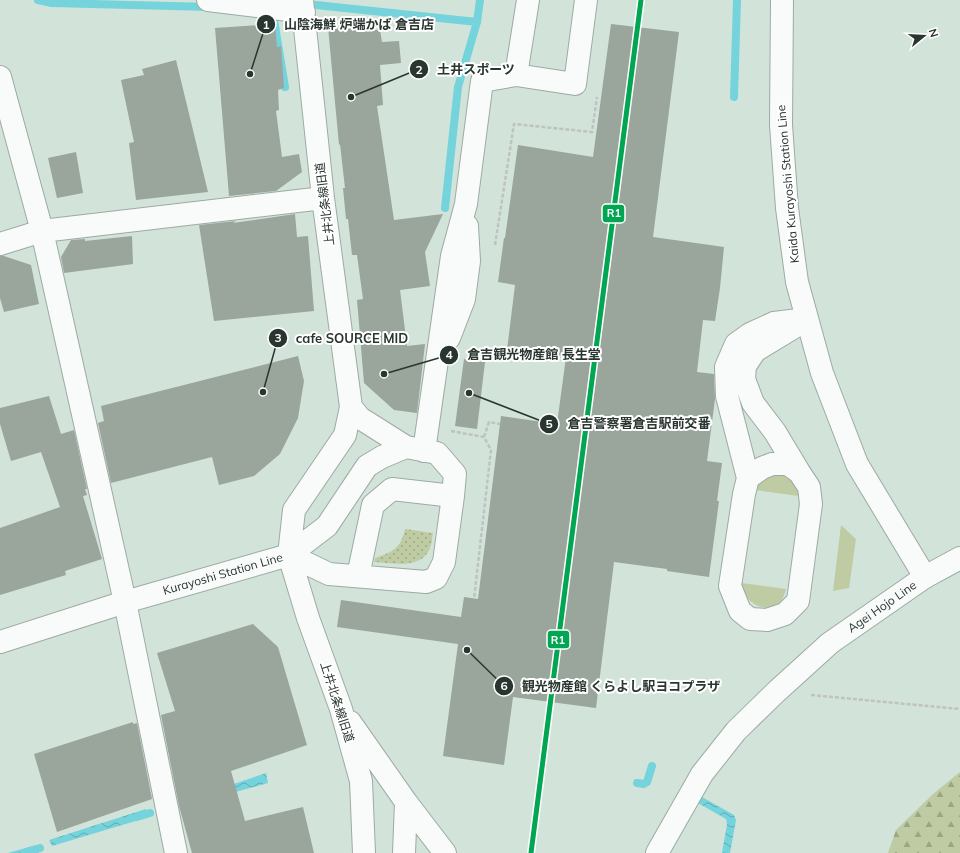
<svg xmlns="http://www.w3.org/2000/svg" width="960" height="853" viewBox="0 0 960 853" font-family="Mulish,'Noto Sans JP',sans-serif">
<defs>
<pattern id="grass-dots" width="8" height="8" patternUnits="userSpaceOnUse"><rect width="8" height="8" fill="#bfcca3"/><path d="M2 2h.1M6 6h.1" fill="none" stroke="#9ba685" stroke-width="1.8" stroke-linecap="round"/></pattern>
<pattern id="forest-firs" width="22" height="20" patternUnits="userSpaceOnUse"><rect width="22" height="20" fill="#bfcca3"/><path d="M5 1l3.5 6h-7zM16 11l3.5 6h-7z" fill="#9ba685"/></pattern>
<pattern id="water-waves" width="16" height="10" patternUnits="userSpaceOnUse"><rect width="16" height="10" fill="#75d3dc"/><path d="M0 5q4-4 8 0t8 0" fill="none" stroke="#60acb3"/></pattern>
</defs>
<rect width="100%" height="100%" fill="#d2e3da"/>
<path fill="url(#grass-dots)" d="M405,529L433,533C432,538 432,544 430,548C421,570 394,563 374,562L375,558C393,552 401,548 405,529Z"/>
<path fill="url(#forest-firs)" d="M960,772V853H888L896,830L933,794Z"/>
<path fill="#bfcca3" d="M779,474C793,478 795,483 799,496L755,490C762,476 765,476 779,474Z
M841,525L856,539L849,588L833,591Z
M742,583L786,589C785,593 783,598 781,601C767,617 741,601 742,583Z"/>
<path fill="url(#water-waves)" d="M266,773L268,783L211,799L207,793Z
M702,797L734,815L736,820L730,853H722L727,824L726,819L698,803Z
M146,809L149,817L52,846L49,840Z
M36,845L38,852L36,853H8Z"/>
<g fill="none" stroke-linecap="round" stroke-linejoin="round">
<path stroke="#75d3dc" stroke-width="8" d="M38,0L52,3L210,7
M316,5L477,22
M272,8L285,87
M734,97L737,0
M445,208L458,87L477,22L480,0
M637,783L644,784L647,782L652,766
M137,817L150,813
M25,853L40,848"/>
</g>
<path fill="#9aa59c" d="M275,24L277,47L281,46L284,88L278,90L279,110L276,111L282,157L299,154L302,172L276,191L229,196L215,28Z
M611,24L679,32L653,237L724,247L720,288L715,321L703,320L697,372L714,374L715,399L707,461L722,463L717,501H719L709,577L667,571V569L614,562L596,708L513,697L504,765L443,756L458,644L337,627L341,600L461,617L464,597L478,599L501,416L557,424L566,357L507,350L515,285L498,282L504,238H505L518,145L593,157Z
M328,27L380,30L382,42L399,41L401,63L380,65L383,105L377,106L394,220L443,214L425,252L430,286L400,290L407,346L425,344L417,413L394,410L364,383L357,300L363,299L357,255H352L348,219H346L343,188H345L340,144L339,145Z
M176,60L208,192L136,200L129,143L134,142L121,80L144,75L142,69Z
M76,152L83,193L57,198L48,158Z
M295,214L297,237L308,236L314,311L214,321L199,225L236,221L233,223Z
M132,236L133,264L64,273L61,257L71,240L85,239V241Z
M0,256H4L31,265L39,304L4,312L0,298Z
M298,356L304,381L298,418L280,454L254,476L219,485L212,457L111,483L98,423L104,421L101,406Z
M464,359L485,362L477,429L455,426Z
M49,396L61,434L74,430L87,489H85L87,495L83,496L102,559L65,571L66,575L0,595V528L60,507L41,452L11,461L0,424V408Z
M253,624L278,647L307,745L231,771L245,821L303,807L314,853H192L179,806L161,715L175,711L157,653Z
M133,722V724L137,723L152,799L57,832L34,754Z"/>
<g fill="none" stroke-linecap="round" stroke-linejoin="round">
<defs>
<path id="minor" d="M208,0L304,12
M516,75L528,0
M0,77L42,231L125,602L176,853
M0,244L42,231L323,198
M796,326L755,351L745,366L744,379L753,403L775,432L799,472
M449,338L464,299L469,261L467,226
M424,451L452,256L466,204L482,81L516,75L575,84L586,0
M772,464H788L799,472L809,487L811,504L798,601L785,614L767,620L750,619L740,611L730,586L744,494L748,478L762,468Z
M748,478L727,396L726,367L736,344L750,334L774,323L807,319
M289,555L329,574L426,582L436,578L444,562L453,496L455,474L437,453L406,447L360,418L351,407L323,198L302,0
M289,555L308,618L341,709L361,781L364,853
M289,555L327,526L367,466L382,457L406,447
M358,576L373,505L392,489L453,496
M925,577L960,558
M350,722L406,802L404,853
M406,802L445,853"/>
<g id="major">
<path id="s1" d="M0,642L125,602L289,555L294,510L345,435L351,407"/>
<path id="s2" d="M657,853L702,774L736,731L776,692L830,643L925,577L857,464L822,373L797,282L787,208L781,125L782,0"/>
</g>
</defs>
<use href="#minor" stroke="#9daaa3" stroke-width="24"/>
<use href="#major" stroke="#9daaa3" stroke-width="24"/>
<path stroke="#bec3c0" stroke-width="2.5" stroke-dasharray="4 2" stroke-linecap="butt" d="M495,245L514,124L592,132L597,97
M451,431L484,437L491,450L474,599
M484,437L489,422L500,424
M811,695L960,709"/>
<use href="#minor" stroke="#f8fbf9" stroke-width="22"/>
<use href="#major" stroke="#f8fbf9" stroke-width="22"/>
<defs>
<path id="rail-1" d="M531,853L641,0"/>
</defs>
<use href="#rail-1" stroke="#fff" stroke-width="8"/>
<use href="#rail-1" stroke="#00a651" stroke-width="5"/>
</g>
<g text-anchor="middle" stroke-width="4" stroke-linejoin="round" paint-order="stroke">
<g font-size="12" fill="#29352f" stroke="#fff">
<text transform="translate(788 184) rotate(-95)" y="4">Kaida Kurayoshi Station Line</text>
<text transform="translate(325 204) rotate(-97)" y="4">上井北条線旧道</text>
<text dy="4" stroke="none"><textPath href="#s1" startOffset="233">Kurayoshi Station Line</textPath></text>
<text dy="4" stroke="none"><textPath href="#s2" startOffset="338">Agei Hojo Line</textPath></text>
<text transform="translate(337 702) rotate(72)" y="4">上井北条線旧道</text>
</g>
</g>
<path fill="none" stroke="#29352f" stroke-width="1.5" d="M250 74L266 24M351 97L419 69M263 392L278 338M384 374L449 355M469 393L549 424M467 650L504 686"/>
<g fill="#29352f" stroke="#fff" stroke-width="1.5">
<circle cx="250" cy="74" r="4"/>
<circle cx="351" cy="97" r="4"/>
<circle cx="263" cy="392" r="4"/>
<circle cx="384" cy="374" r="4"/>
<circle cx="469" cy="393" r="4"/>
<circle cx="467" cy="650" r="4"/>
<circle cx="266" cy="24" r="10"/>
<circle cx="419" cy="69" r="10"/>
<circle cx="278" cy="338" r="10"/>
<circle cx="449" cy="355" r="10"/>
<circle cx="549" cy="424" r="10"/>
<circle cx="504" cy="686" r="10"/>
</g>
<g font-size="12" text-anchor="middle" font-weight="bold" fill="#fff">
<text x="266" y="29">1</text>
<text x="419" y="74">2</text>
<text x="278" y="342">3</text>
<text x="449" y="359">4</text>
<text x="549" y="428">5</text>
<text x="504" y="690">6</text>
</g>
<g font-size="13" text-anchor="middle" font-weight="bold" fill="#29352f" stroke="#fff" stroke-width="4" stroke-linejoin="round" paint-order="stroke">
<text x="359" y="29">山陰海鮮 炉端かば 倉吉店</text>
<text x="476" y="74">土井スポーツ</text>
<text x="352" y="343">cafe SOURCE MID</text>
<text x="534" y="359">倉吉観光物産館 長生堂</text>
<text x="639" y="428">倉吉警察署倉吉駅前交番</text>
<text x="621" y="691">観光物産館 くらよし駅ヨコプラザ</text>
</g>
<g stroke="#fff" stroke-width="1.5">
<rect x="602" y="204" width="23" height="19" rx="4" fill="#00a651"/>
<rect x="547" y="630" width="23" height="19" rx="4" fill="#00a651"/>
</g>
<g font-size="11" text-anchor="middle" font-weight="bold" fill="#fff">
<text x="614" y="217">R1</text>
<text x="558" y="644">R1</text>
</g>
<g transform="translate(924 36) rotate(72)" stroke="#ffffff" stroke-width="3" paint-order="stroke">
<path d="M0-3L7 15L0 10L-7 15Z" fill="#29352f"/>
<text y="-6" font-size="11" font-weight="bold" text-anchor="middle" fill="#29352f">N</text>
</g>
</svg>
